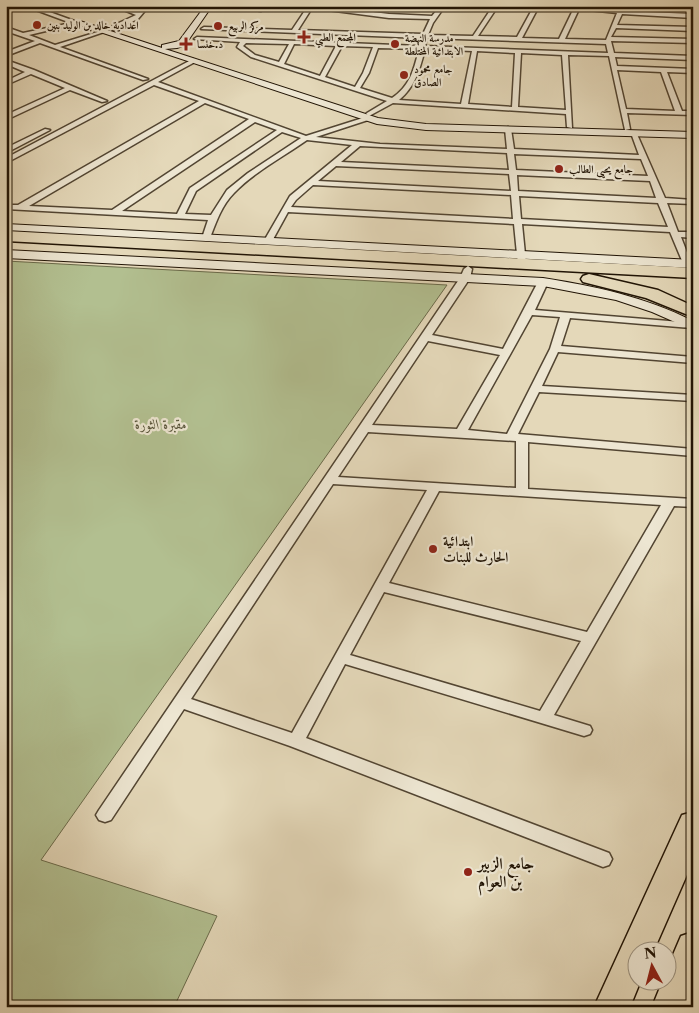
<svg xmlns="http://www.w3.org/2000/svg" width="699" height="1013" viewBox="0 0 699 1013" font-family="'Libre Caslon Text',Amiri,serif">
<rect width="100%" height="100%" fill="#e4d8b9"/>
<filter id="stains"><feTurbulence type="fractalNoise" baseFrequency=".004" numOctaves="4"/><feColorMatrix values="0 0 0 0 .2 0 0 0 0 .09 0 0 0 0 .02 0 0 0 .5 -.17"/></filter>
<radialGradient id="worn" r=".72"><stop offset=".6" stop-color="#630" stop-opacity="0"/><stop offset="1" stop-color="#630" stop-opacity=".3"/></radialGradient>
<path fill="#b2bf90" stroke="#6a6a4a" d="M6,261L447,285L41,860L217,916L174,1007H6Z"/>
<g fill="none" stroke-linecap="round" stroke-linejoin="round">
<defs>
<path id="street" d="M25,6H33L80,23L29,35L55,45L104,30V32L60,47L148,79L143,80L40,43L6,56V52L35,41L6,31V27L23,33L71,23Z
M114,6H122L139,12L144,6H149L138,19L110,31L108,28L136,15Z
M230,6H249L264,9L261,11Z
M308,6H324L389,14L432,16L437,10L388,6H445L433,23L428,35L473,36L493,6H498L478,36L517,37L534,6H539L522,38L559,39L574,8L563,6L617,10V6H622V11L693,14V18L622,14L617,25L693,27V31L616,28L611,37L693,39V43L611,41L614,53L693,56V60L615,57L617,66L693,69V73L667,72L682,111H693V115L627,113L630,129L625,130L609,56L568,55L572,128L567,127L566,114L393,103L369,116L366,114L367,113L387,101L251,57L237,47L240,42L194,39L197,37L420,46L422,38L201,29L204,27L292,30ZM312,8L389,18L430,19L423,34L298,30ZM579,9L617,13L606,40L565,39ZM427,38L606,44L608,53L425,46ZM246,43L289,44L279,62L255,55L243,46ZM294,44L336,46L320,76L284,64ZM342,46L373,47L363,73L355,87L325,77ZM378,48L419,49C414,70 410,86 392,98L360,88L369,73ZM425,49L472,51L461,104L399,100C415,87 420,69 425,49ZM477,51L515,53L512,107L468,104ZM521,53L562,55L566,110L518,107ZM617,70L661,72L675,111L626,109Z
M193,59L195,62L158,82L306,136L366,117L368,118V120L316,137L380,144L507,149L505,129L508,127L511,129L514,149L639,155L631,133L636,132L665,198L693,200V204L667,203L678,232H693V238L681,237L691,263L687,266L683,263L670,232L522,224L526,264L522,267L518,264L514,224L288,212L271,243H265L264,241L290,196L352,145L307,140C283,157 254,172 234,193C222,205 216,222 210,238L206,241L202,238L208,220L6,209V205H18L199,101L154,85L6,163V158ZM205,103L249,119L112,210L29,206ZM255,122L277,130L190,188L177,214L122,211ZM282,132L301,138L248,173L227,190L211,215L185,214L196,191ZM360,146L507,153L509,170L341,162ZM514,154L641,159L648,176L516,170ZM336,166L509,174L511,191L318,181ZM517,175L650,181L656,198L518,191ZM313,185L511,195L513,219L291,207L296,200ZM519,196L658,203L668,227L521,219Z
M6,60L34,70L107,101L102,102L70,90L6,120V115L65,88L31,74L6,85V81L25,72L6,64Z
M45,129L50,130L6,153V148Z
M468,266L472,269L470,278L432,335L503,349L538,282L543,279L548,282L535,310L693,323V327L691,328L570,318L561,346L693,357V363L558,352L542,386L693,395V401L539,392L518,434L693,449V456L528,442V489L693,499V507L674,506L554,715L590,726L592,730L590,734L584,736L345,664L306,738L609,853L612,859L609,865L603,867L290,746L184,709L111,820L105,822L99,820L96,815L99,810L460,278L464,269ZM532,315L560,317L550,349L507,434L468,430ZM428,341L500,355L457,429L372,425ZM368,432L516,441V488L338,477ZM333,484L427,490L292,733L191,699ZM439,491L661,505L587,632L389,583ZM384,592L581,641L540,711L350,655Z"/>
<path id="secondary" d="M205,6H212L185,45L177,48L165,49L378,118L426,124L693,132V138L426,130L377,124L73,23L80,21L162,48V45L179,41Z
M6,224L693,260V268L6,230Z
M6,250L543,278C595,286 645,297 693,321V330L652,312L616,300L543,286L6,258Z"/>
<path id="highway" d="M6,231L693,268V278L6,241Z
M589,274L658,290L693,306V317L646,298L583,282L581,279L583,276Z
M693,812V861L654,950H636V980H641L630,1007H594L682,815Z
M693,932V994L688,1007H652L663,980H666V971L681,936Z"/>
</defs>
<use href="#street" stroke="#524532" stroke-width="3"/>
<use href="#secondary" stroke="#211405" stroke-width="2"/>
<use href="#highway" stroke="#211405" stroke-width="3"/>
<use href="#street" fill="#ede6d2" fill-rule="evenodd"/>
<use href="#secondary" fill="#ede6d2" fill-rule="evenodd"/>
<use href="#highway" fill="#e4d8b9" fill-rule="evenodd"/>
</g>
<g fill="#8f2418" stroke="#ede6d2" stroke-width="2">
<circle cx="37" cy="25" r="5"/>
<circle cx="218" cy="26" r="5"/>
<path d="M301.5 29.5h5v5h5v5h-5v5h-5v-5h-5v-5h5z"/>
<path d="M183.5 36.5h5v5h5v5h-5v5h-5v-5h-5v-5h5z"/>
<circle cx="395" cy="44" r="5"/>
<circle cx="404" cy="75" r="5"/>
<circle cx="559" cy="169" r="5"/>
<circle cx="433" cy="549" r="5"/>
<circle cx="468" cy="872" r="5"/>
</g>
<g text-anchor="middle" stroke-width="4.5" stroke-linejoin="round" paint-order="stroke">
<g font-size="11" font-weight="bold" fill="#211405" stroke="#ede6d2" text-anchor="start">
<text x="47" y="29">اعدادية خالد بن الوليد بنين</text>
<text x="228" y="30">مركز الربيع</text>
<text x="315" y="41">المجمع الطبي</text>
<text x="405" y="42">مدرسة النهضة<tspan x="405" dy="13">الابتدائية المختلطة</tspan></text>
<text x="197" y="48">د.خنسا</text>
<text x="414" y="73">جامع محمود<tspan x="414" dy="13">الصادق</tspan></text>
<text x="569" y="173">جامع يحيى الطالب</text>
</g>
<g font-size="14" font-style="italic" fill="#545036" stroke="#ede6d2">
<text x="161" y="429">مقبرة الثورة</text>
</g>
<g font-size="14" font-weight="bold" fill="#211405" stroke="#ede6d2" text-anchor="start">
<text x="443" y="546">ابتدائية<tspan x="443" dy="16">الحارث للبنات</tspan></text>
</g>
<g font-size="16" font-weight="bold" fill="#211405" stroke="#ede6d2" text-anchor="start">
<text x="478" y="869">جامع الزبير<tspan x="478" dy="18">بن العوام</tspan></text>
</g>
</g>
<rect width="699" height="1013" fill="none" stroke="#e4d8b9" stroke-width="25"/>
<rect x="8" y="8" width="684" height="998" fill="none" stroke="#211405" stroke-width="2.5"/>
<rect x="12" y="12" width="674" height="988" fill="none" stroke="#211405"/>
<g transform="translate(652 966) rotate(353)"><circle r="24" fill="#ede6d2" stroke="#9b9280"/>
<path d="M0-4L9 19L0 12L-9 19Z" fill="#8f2418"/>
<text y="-8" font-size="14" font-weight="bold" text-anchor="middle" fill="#211405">N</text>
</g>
<rect width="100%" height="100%" filter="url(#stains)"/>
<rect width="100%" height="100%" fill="url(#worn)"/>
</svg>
